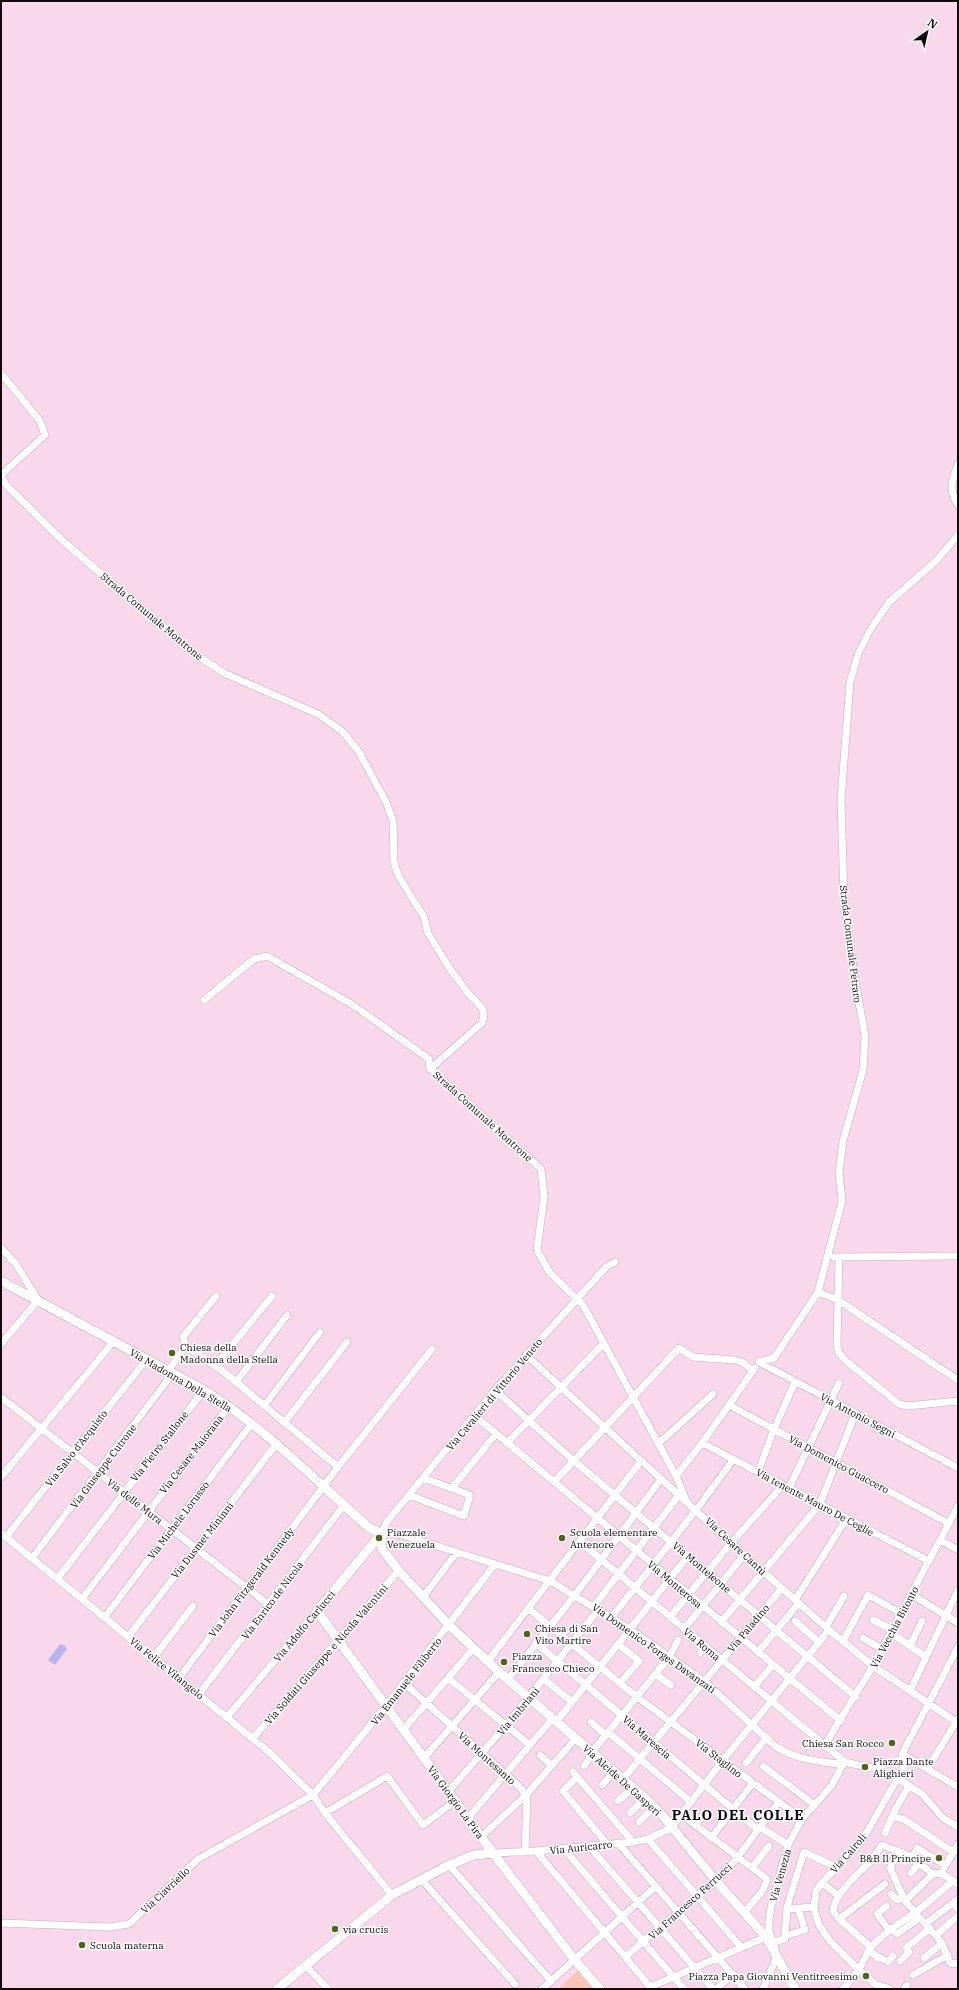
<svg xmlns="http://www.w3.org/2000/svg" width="959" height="1990" viewBox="0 0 959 1990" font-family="'IBM Plex Serif',serif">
<rect width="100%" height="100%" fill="#f8d8ea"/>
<path fill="#fbc7b4" d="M578,1971L592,1989H558Z"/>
<path fill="#b7b4f0" d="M60,1644L66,1646L65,1648L67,1649L55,1665L48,1660Z"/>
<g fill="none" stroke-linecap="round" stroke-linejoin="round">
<defs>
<path id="minor" d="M1,373L40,421L45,435L1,475L6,485L64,542L195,654L224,673L318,714L343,732L359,752L386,802L393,821L394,863L399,877L424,917L428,933L448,966L467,992L482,1008L484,1015L482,1023L430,1069L541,1169L544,1197L537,1250L550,1273L583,1305L676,1476L687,1502
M958,464C952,480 948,490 958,505
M204,1000L254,959L267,956L353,1005L429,1059L430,1069
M1,1248L16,1264L38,1300L1,1344
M834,1257L958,1256
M839,1257L837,1346L839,1353L845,1360L899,1404L907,1406L958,1401
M818,1292L838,1300L958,1380
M186,1346L183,1337L216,1296
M526,1355L731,1543L829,1630L873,1666L958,1723
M759,1362L774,1358L818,1292L842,1201L839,1173L843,1141L863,1070L865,1036L853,968L844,898L841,800L850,682L858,654L870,630L889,602L936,561L958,535
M759,1362L958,1468
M215,1366L272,1296
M168,1371L186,1346L224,1372L338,1467L179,1678
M236,1382L287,1315
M495,1390L574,1461L856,1697
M1,1397L269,1605
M729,1405L948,1523
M264,1406L320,1332
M474,1415L841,1721
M284,1423L347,1342
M507,1443L604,1343
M702,1443L929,1561
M658,1444L713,1394
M338,1467L432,1349
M758,1472L774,1429L795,1382
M676,1476L702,1443L755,1368
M1,1477L114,1341
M554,1482L679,1348L693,1357L735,1360L744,1363L752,1371
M452,1488L496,1434
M789,1488L839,1383
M409,1495L464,1516L470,1495L423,1478
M1,1533L269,1752L313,1795L325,1813L392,1895
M381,1534L395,1533L550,1581L630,1629L704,1681L775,1746C796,1760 819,1761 843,1765
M381,1534L386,1523L495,1390L606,1267L615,1262
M6,1537L146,1360
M940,1540L958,1550
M580,1542L845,1762L871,1768L909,1758L863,1839L820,1885L816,1891L814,1909L819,1925L830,1941L859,1970L875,1984L890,1989
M32,1558L173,1373
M57,1579L204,1390
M911,1594L958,1623
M423,1597L457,1552
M82,1599L229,1406
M795,1600L847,1518
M594,1606L679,1495
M529,1609L637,1697L802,1819
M612,1617L696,1510L733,1460
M670,1617L731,1543L783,1485
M104,1618L252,1423
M873,1620L893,1630
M795,1621L819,1642
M721,1622L820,1504L855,1414
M826,1627L844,1596
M684,1629L744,1555
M891,1633L926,1657
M128,1637L277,1443
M863,1638L882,1649
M843,1641L868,1595L901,1613
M536,1643L758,1830
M618,1644L639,1661L620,1683
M910,1646L922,1621
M958,1647L902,1754L958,1787
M758,1652L799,1603
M700,1653L705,1646
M154,1657L193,1606
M488,1661L641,1461
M655,1674L671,1685
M448,1678L530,1745
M508,1679L575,1595L661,1479
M544,1679L572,1702
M404,1683L521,1788L527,1797L525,1852
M754,1687L770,1668
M910,1691L958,1590
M199,1694L344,1505
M227,1717L317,1611
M557,1721L688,1556
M591,1722L606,1735
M403,1730L474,1648
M608,1732L691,1802
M253,1738L399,1570
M824,1746L873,1666L958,1506
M592,1752L670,1656L678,1640
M540,1755L552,1766
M424,1758L499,1672
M746,1763L767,1737
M584,1766L593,1753
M763,1766L815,1805
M927,1769L958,1719
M573,1772L633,1842
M577,1777L563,1791L607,1844
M897,1778L922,1794L943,1818L958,1827
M623,1779L782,1588
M602,1785L614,1772
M448,1792L507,1724L599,1609
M618,1801L633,1788
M325,1813L387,1776L423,1825L455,1801
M630,1813L645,1798
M682,1815L767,1879L763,1890L744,1913
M893,1816L901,1819L902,1818L953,1852
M468,1818L553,1718
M639,1822L654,1807
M695,1825L704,1815
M760,1827L788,1845
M885,1833L896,1808L909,1786
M481,1837L526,1795L576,1738
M711,1838L752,1784
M648,1839L741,1947
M618,1843L745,1989
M589,1846L713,1989
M564,1849L684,1989
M536,1851L652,1989
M898,1851L890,1868L905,1901L942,1943L950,1963L953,1964L958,1963
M493,1853L536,1851L633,1842L648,1839L671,1828L723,1760L829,1630
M912,1858L917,1848L945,1865
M449,1865L551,1981
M752,1868L769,1846
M944,1868L958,1844
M911,1873L919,1863
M941,1873L958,1884
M421,1879L515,1984
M822,1883L839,1896
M891,1894L897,1900L903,1897
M958,1899L953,1903L958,1909
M905,1901L933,1874
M887,1906L877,1914L889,1930
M787,1909L814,1907
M839,1919L885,1884
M1,1923L110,1927L129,1924L198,1859L313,1795L386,1706L495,1564
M925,1924L953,1903
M890,1929L897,1934L920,1918
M936,1935L958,1916
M785,1936L805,1930L798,1908
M774,1942L785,1939L787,1907L804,1852L836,1867
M871,1947L839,1919L833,1911C834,1894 859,1873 871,1861C875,1856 878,1850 882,1845L908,1855L933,1874L941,1873
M870,1951L878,1958L879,1957L888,1962L893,1956
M626,1956L716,1881L737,1858L778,1803
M924,1958L942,1943
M900,1961L909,1952L906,1948L930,1928
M305,1965L328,1989
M913,1975L948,1955
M650,1987L766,1937
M542,1989L656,1886
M716,1989L733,1974
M763,1989L777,1956L769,1931V1920L771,1907L788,1845L802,1819L832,1785L844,1762
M843,1989L859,1970L870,1947L892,1928L915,1913L953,1881
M904,1989L907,1985"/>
<path id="tertiary" d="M1,1281L204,1390C265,1428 314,1479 367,1526L381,1534
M381,1534L382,1549L400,1572L449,1625L499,1672L645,1798L662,1815L716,1881L766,1937L795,1989
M381,1534L317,1611L493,1853L574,1959L600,1989
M277,1989L392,1895L449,1865L474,1855L493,1853"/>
</defs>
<use href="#minor" stroke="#caabbc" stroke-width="8"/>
<use href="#tertiary" stroke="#caabbc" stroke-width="10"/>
<use href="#minor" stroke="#fff" stroke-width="7"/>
<use href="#tertiary" stroke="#fff" stroke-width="9"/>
</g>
<g fill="#4d6717" stroke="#fff" stroke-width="1.5">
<circle cx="172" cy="1353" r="4"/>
<circle cx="379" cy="1538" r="4"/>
<circle cx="562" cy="1538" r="4"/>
<circle cx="527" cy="1634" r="4"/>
<circle cx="504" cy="1662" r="4"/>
<circle cx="892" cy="1743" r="4"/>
<circle cx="865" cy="1767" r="4"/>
<circle cx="939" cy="1858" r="4"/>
<circle cx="335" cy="1929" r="4"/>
<circle cx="82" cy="1945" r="4"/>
<circle cx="866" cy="1976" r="4"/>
</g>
<g text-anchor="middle" stroke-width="3" stroke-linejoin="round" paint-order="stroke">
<g font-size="10" fill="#11080d" stroke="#fff">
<text transform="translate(152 616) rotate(40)" y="4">Strada Comunale Montrone</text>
<text transform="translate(851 944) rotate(83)" y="4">Strada Comunale Petraro</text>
<text transform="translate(483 1116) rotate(42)" y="4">Strada Comunale Montrone</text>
<text transform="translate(181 1380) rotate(30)" y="4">Via Madonna Della Stella</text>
<text transform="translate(494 1394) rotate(-50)" y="4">Via Cavalieri di Vittorio Veneto</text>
<text transform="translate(858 1415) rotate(28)" y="4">Via Antonio Segni</text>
<text transform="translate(159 1446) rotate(-52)" y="4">Via Pietro Stallone</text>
<text transform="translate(76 1448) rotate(-52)" y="4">Via Salvo d'Acquisto</text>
<text transform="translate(191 1454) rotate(-52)" y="4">Via Cesare Maiorana</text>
<text transform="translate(839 1464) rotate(28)" y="4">Via Domenico Guaccero</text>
<text transform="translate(103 1466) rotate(-53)" y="4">Via Giuseppe Cutrone</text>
<text transform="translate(135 1501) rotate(38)" y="4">Via delle Mura</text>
<text transform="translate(815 1502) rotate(28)" y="4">Via tenente Mauro De Ceglie</text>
<text transform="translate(178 1520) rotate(-53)" y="4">Via Michele Lorusso</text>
<text transform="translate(202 1540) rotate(-52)" y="4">Via Dusmet Mininni</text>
<text transform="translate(736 1546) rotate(43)" y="4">Via Cesare Cantù</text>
<text transform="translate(702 1567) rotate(40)" y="4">Via Monteleone</text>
<text transform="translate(251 1582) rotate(-53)" y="4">Via John Fitzgerald Kennedy</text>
<text transform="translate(675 1584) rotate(40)" y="4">Via Monterosa</text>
<text transform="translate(272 1600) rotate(-53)" y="4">Via Enrico de Nicola</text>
<text transform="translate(304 1626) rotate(-50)" y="4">Via Adolfo Carlucci</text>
<text transform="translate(894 1627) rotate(-62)" y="4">Via Vecchia Bitonto</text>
<text transform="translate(748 1628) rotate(-50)" y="4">Via Paladino</text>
<text transform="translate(702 1644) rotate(40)" y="4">Via Roma</text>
<text transform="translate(654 1648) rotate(35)" y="4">Via Domenico Forges Davanzati</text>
<text transform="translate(326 1654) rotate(-49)" y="4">Via Soldati Giuseppe e Nicola Valentini</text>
<text transform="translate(167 1668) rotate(39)" y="4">Via Felice Vitangelo</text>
<text transform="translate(406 1681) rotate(-52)" y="4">Via Emanuele Filiberto</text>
<text transform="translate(518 1711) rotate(-50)" y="4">Via Imbriani</text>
<text transform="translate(647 1737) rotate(41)" y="4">Via Marescia</text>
<text transform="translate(487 1758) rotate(42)" y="4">Via Montesanto</text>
<text transform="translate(719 1758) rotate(38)" y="4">Via Staglino</text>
<text transform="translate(622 1780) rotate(42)" y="4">Via Alcide De Gasperi</text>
<text transform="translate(456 1802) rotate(54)" y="4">Via Giorgio La Pira</text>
<text transform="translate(581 1847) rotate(-6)" y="4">Via Auricarro</text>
<text transform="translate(848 1853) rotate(-49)" y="4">Via Cairoli</text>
<text transform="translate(780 1875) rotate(-74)" y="4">Via Venezia</text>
<text transform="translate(165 1890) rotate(-43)" y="4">Via Ciavriello</text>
<text transform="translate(690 1901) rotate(-42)" y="4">Via Francesco Ferrucci</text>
</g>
<g font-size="10" fill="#11080d" stroke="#fff" text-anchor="start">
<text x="180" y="1351">Chiesa della<tspan x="180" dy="12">Madonna della Stella</tspan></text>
<text x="387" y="1536">Piazzale<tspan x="387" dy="12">Venezuela</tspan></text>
<text x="570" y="1536">Scuola elementare<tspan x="570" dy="12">Antenore</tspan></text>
<text x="535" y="1632">Chiesa di San<tspan x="535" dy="12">Vito Martire</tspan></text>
<text x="512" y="1660">Piazza<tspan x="512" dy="12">Francesco Chieco</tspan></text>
<text x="884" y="1747" text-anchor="end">Chiesa San Rocco</text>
<text x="873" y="1765">Piazza Dante<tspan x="873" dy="12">Alighieri</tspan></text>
<text x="931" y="1862" text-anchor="end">B&amp;B Il Principe</text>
<text x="343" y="1933">via crucis</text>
<text x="90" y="1949">Scuola materna</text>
<text x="858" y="1980" text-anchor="end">Piazza Papa Giovanni Ventitreesimo</text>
</g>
<g font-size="14" font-weight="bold" letter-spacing="1" fill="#11080d" stroke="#fff">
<text x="738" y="1820">PALO DEL COLLE</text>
</g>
</g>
<rect width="959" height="1990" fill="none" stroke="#11080d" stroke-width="4"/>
<g transform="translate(927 32) rotate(34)" stroke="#ffffff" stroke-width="3" paint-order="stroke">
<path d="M0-3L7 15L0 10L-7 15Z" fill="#11080d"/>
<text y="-6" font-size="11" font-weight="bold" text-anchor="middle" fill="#11080d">N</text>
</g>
</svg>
